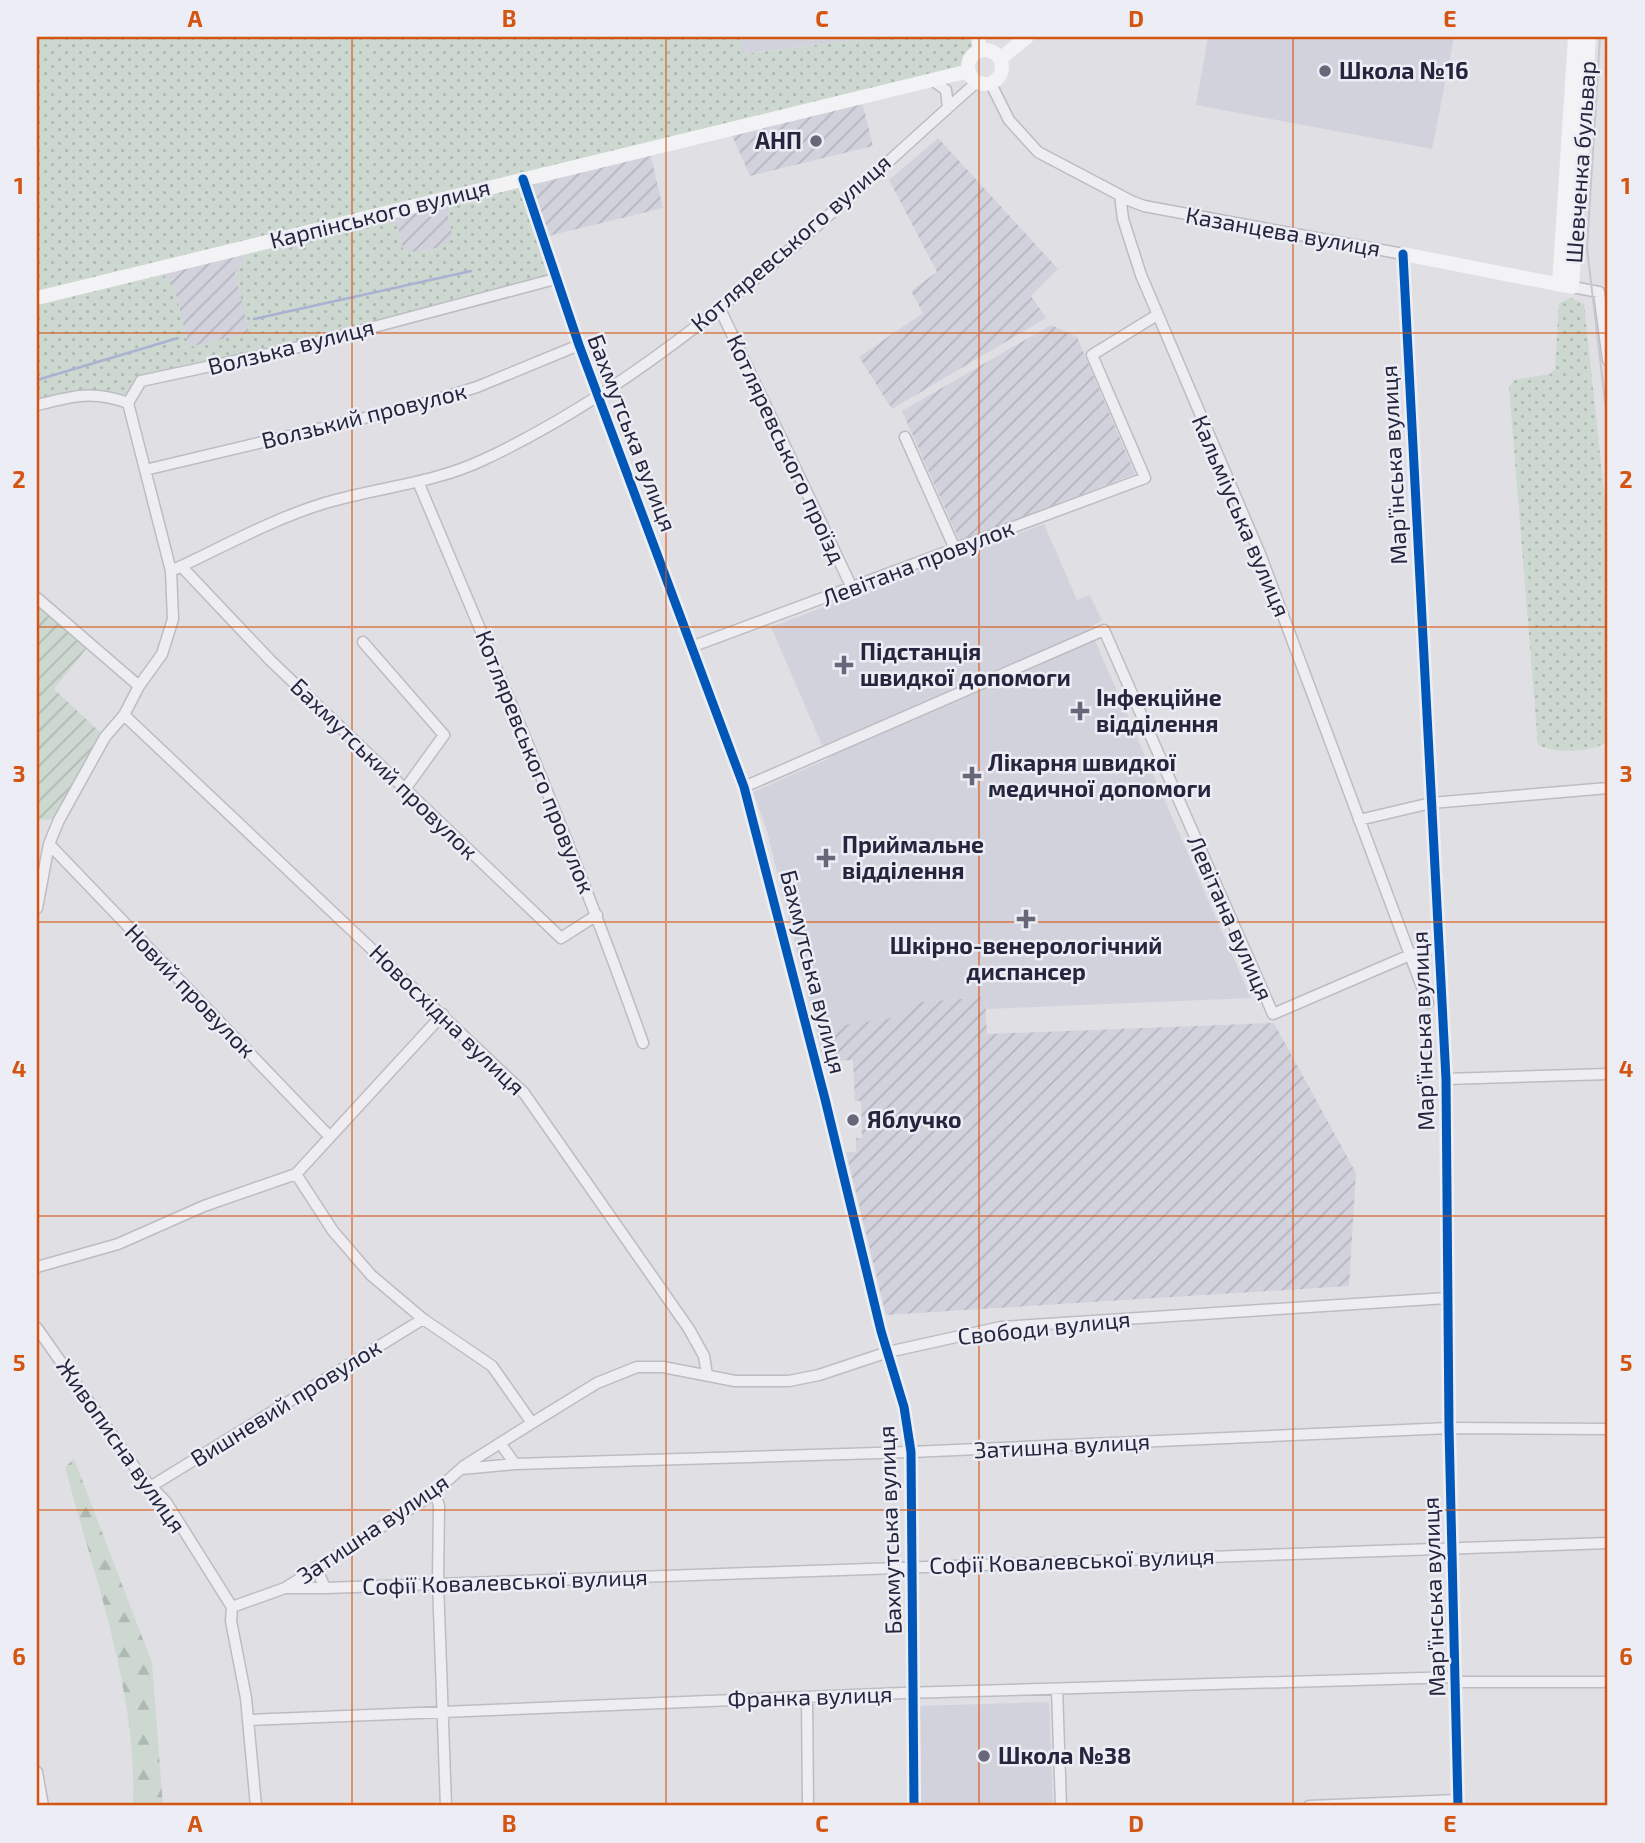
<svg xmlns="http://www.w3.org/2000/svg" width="1645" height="1843" viewBox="0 0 1645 1843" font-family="'Exo 2',sans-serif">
<defs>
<pattern id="industrial-furrows" width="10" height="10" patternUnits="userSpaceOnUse" patternTransform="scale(1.75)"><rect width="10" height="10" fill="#d2d2dd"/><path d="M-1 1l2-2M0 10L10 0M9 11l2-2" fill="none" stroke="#b4b4bf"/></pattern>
<pattern id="grass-dots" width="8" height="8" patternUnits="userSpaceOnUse" patternTransform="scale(1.75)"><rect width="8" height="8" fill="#ccd8d0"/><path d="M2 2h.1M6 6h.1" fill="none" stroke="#afb9b4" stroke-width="1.8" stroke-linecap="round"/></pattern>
<pattern id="forest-firs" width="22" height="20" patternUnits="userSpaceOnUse" patternTransform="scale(1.75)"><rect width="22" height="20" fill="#ccd8d0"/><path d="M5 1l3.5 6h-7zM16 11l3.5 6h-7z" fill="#afb9b4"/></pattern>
<pattern id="garden-furrows" width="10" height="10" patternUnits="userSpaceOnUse" patternTransform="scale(1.75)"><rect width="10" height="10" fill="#ccd8d0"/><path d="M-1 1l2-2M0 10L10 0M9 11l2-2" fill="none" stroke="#afb9b4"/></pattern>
</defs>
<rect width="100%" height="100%" fill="#dfdfe4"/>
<path fill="#d2d2dd" d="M740,37H885L742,54Z
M1208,37H1454L1432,149L1196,105Z
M1044,524L1077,600L1090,595L1102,621L1089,627L1251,998L986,1009L985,997L906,1003V1016L816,1029L767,831L753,792L828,759L771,627Z
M1049,1702L1053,1806H917L916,1706Z"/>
<path fill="url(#industrial-furrows)" d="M862,101L873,146L750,176L731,133Z
M938,138L1058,269L1031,296L1046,318L892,409L859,357L923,313L911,291L937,272L889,180Z
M650,152L663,208L544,237L527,182Z
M452,200L448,216L453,238L445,246L415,253L403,250L398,228L387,216Z
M252,249L235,273L250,333L189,347L174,287L160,271Z
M1051,325L1077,337L1135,474L960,542L902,411Z
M985,997L987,1034L1274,1023L1356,1173L1349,1286L886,1315L846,1152H856V1138H862L861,1101H855L853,1060L824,1061L816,1029L905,1016L906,1003Z"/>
<path fill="url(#grass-dots)" d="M37,37H740L743,54L885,37H974L975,46L965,55L962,68L37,293Z
M518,184L549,280L142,381L128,403L105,395L37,405V301L160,271L174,287L189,347L249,333L235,272L252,249L387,216L398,228L403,249C420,255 440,250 453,238L448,216L452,200Z
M1571,298L1584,304L1608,530V741C1591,753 1557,754 1538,745L1509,387L1514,380L1550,374L1555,369L1559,303Z"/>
<path fill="url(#forest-firs)" d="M74,1459L152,1663L163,1806H133C138,1692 94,1577 65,1467Z"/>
<path fill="url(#garden-furrows)" d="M37,598L90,644L54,689L105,737L59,820L37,819Z"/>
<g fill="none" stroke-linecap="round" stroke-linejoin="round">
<path stroke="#abb1d2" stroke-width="2.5" d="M254,319L471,271
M37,380L178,338"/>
<defs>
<path id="street" d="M932,80L946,90L948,108
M990,82L1009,120L1038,152L1131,201L1144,206L1403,254
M1120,195L1123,219L1141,275L1260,554L1428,1003
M1572,287L1599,292L1608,360
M720,309L852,588
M128,403L141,381L291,349L555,279
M37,405C72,396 93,390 128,403
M905,437L955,549
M145,470L419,405L477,387L579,345
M419,484C497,669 576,854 643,1043
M181,566L270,660L561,938L597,915
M171,571C221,548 272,519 325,503C378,487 432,484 483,460C673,371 823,218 977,82
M37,598L139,686
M363,642L444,735L405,789
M691,647L1145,478L1092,355L1157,315
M124,715L524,1093L689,1329L704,1356L707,1375
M744,787L1104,630L1273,1014L1410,955L1440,947
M1359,820L1431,803L1608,788
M49,844L330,1137
M37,908L49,844L59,820L105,737L124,715L139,686L162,654L173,619L171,571L128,403
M1446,1079L1608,1074
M296,1174L333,1231L371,1275L423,1319L492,1366L532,1423
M37,1267L118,1244L204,1206L296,1174L443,1014
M37,1328L141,1476L166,1502L232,1607L231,1621L246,1698L256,1806
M515,1464L911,1452L1449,1428L1608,1429
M461,1469L515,1464L500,1443
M150,1487L423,1319
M435,1492L439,1506L438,1583L446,1806
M285,1588L430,1496L464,1466L532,1423L597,1383L637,1367H663L735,1381H789L819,1375L888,1352L1001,1327L1447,1298
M325,1588L1608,1543
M232,1607L285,1588H325L316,1567
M1456,1682H1608
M1057,1689L1061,1806
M807,1697L808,1806
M249,1720L903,1693L1456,1677
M37,1772L43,1806
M1309,1806L1458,1800"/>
</defs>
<use href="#street" stroke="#bcbcc2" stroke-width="13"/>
<use href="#street" stroke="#eeeef2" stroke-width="10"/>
<path stroke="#f3f3f5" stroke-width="14" d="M978,37L980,51
M968 67a17 17 0 1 1 34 0a17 17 0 1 1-34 0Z
M1000,59L1027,37
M523,179L579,345L744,787L825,1099L881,1331L904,1407L911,1452L914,1806
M1559,284L1575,37
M37,298L969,71
M1458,1806L1449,1428L1446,1079L1403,254L1572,287L1589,37"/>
<path stroke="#c7c8cd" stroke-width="2" d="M1600,37L1587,248L1608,426"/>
<defs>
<path id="cycleway" d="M523,179L579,345L744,787L825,1099L881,1331L904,1407L911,1452L914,1806
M1403,254L1446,1079L1449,1428L1458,1806"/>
</defs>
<use href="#cycleway" stroke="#ecedf5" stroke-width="13"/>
<use href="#cycleway" stroke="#0057b8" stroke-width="9"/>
</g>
<path fill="none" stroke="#d45411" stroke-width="2" stroke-opacity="0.55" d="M352,37V1806M666,37V1806M979,37V1806M1293,37V1806M37,333H1608M37,627H1608M37,922H1608M37,1216H1608M37,1510H1608"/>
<g fill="#666778" stroke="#ecedf5" stroke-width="2.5">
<circle cx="1325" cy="71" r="7"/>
<circle cx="816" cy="141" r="7"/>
<path d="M840.5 654.5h7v7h7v7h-7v7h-7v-7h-7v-7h7z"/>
<path d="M1076.5 700.5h7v7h7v7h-7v7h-7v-7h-7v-7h7z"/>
<path d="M968.5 765.5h7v7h7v7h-7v7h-7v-7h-7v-7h7z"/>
<path d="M822.5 847.5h7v7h7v7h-7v7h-7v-7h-7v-7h7z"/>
<path d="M1022.5 908.5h7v7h7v7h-7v7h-7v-7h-7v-7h7z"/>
<circle cx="853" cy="1120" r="7"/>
<circle cx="984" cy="1756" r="7"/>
</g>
<g text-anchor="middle" stroke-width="5" stroke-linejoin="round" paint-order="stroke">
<g font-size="23" font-weight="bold" fill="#25263e" stroke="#ecedf5" text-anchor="start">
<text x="1339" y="79">Школа №16</text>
<text x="802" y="149" text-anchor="end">АНП</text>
<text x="860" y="660">Підстанція<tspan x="860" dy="26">швидкої допомоги</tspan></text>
<text x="1096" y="706">Інфекційне<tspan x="1096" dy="26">відділення</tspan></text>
<text x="988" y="771">Лікарня швидкої<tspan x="988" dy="26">медичної допомоги</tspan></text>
<text x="842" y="853">Приймальне<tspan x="842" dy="26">відділення</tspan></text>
<text x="1026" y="954" text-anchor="middle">Шкірно-венерологічний<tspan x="1026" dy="26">диспансер</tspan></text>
<text x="867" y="1128">Яблучко</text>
<text x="998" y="1764">Школа №38</text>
</g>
<g font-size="23" fill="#25263e" stroke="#ecedf5">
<text transform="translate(1581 162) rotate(-86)" y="8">Шевченка бульвар</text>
<text transform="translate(380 214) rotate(-14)" y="8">Карпінського вулиця</text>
<text transform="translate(1283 232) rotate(10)" y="8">Казанцева вулиця</text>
<text transform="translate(791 243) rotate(-41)" y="8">Котляревського вулиця</text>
<text transform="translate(291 347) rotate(-14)" y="8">Волзька вулиця</text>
<text transform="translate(364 416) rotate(-14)" y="8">Волзький провулок</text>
<text transform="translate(632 433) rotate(69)" y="8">Бахмутська вулиця</text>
<text transform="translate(786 449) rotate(65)" y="8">Котляревського проїзд</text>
<text transform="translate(1394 465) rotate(-93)" y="8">Мар'їнська вулиця</text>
<text transform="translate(1241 516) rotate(67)" y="8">Кальміуська вулиця</text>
<text transform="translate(918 563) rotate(-21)" y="8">Левітана провулок</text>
<text transform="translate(535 762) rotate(68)" y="8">Котляревського провулок</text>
<text transform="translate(384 769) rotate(44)" y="8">Бахмутський провулок</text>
<text transform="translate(1230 918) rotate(66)" y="8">Левітана вулиця</text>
<text transform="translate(813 972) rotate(76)" y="8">Бахмутська вулиця</text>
<text transform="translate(190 991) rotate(46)" y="8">Новий провулок</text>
<text transform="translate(447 1020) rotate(44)" y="8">Новосхідна вулиця</text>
<text transform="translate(1423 1031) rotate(-92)" y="8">Мар'їнська вулиця</text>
<text transform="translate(1044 1328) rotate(-6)" y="8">Свободи вулиця</text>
<text transform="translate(286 1403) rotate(-32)" y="8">Вишневий провулок</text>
<text transform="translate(121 1446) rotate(55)" y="8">Живописна вулиця</text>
<text transform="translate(1062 1446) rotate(-3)" y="8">Затишна вулиця</text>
<text transform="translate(373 1529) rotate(-34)" y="8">Затишна вулиця</text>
<text transform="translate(890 1530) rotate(-92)" y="8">Бахмутська вулиця</text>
<text transform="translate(1072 1561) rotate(-2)" y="8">Софії Ковалевської вулиця</text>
<text transform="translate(505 1582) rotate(-2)" y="8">Софії Ковалевської вулиця</text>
<text transform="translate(1434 1597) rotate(-92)" y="8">Мар'їнська вулиця</text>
<text transform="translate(810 1697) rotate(-2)" y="8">Франка вулиця</text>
</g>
</g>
<rect width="1645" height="1843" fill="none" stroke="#ecedf5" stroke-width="77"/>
<rect x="38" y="38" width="1568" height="1766" fill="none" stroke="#d45411" stroke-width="2.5"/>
<g font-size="23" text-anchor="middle" font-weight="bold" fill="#d45411">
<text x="195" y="27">A</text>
<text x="509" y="27">B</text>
<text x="822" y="27">C</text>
<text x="1136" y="27">D</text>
<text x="1450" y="27">E</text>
<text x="19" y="194">1</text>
<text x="1626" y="194">1</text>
<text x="19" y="488">2</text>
<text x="1626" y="488">2</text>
<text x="19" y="782">3</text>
<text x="1626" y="782">3</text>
<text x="19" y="1077">4</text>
<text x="1626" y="1077">4</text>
<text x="19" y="1371">5</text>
<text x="1626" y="1371">5</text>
<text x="19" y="1665">6</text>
<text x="1626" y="1665">6</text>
<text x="195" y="1832">A</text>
<text x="509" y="1832">B</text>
<text x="822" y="1832">C</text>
<text x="1136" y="1832">D</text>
<text x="1450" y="1832">E</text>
</g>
</svg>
